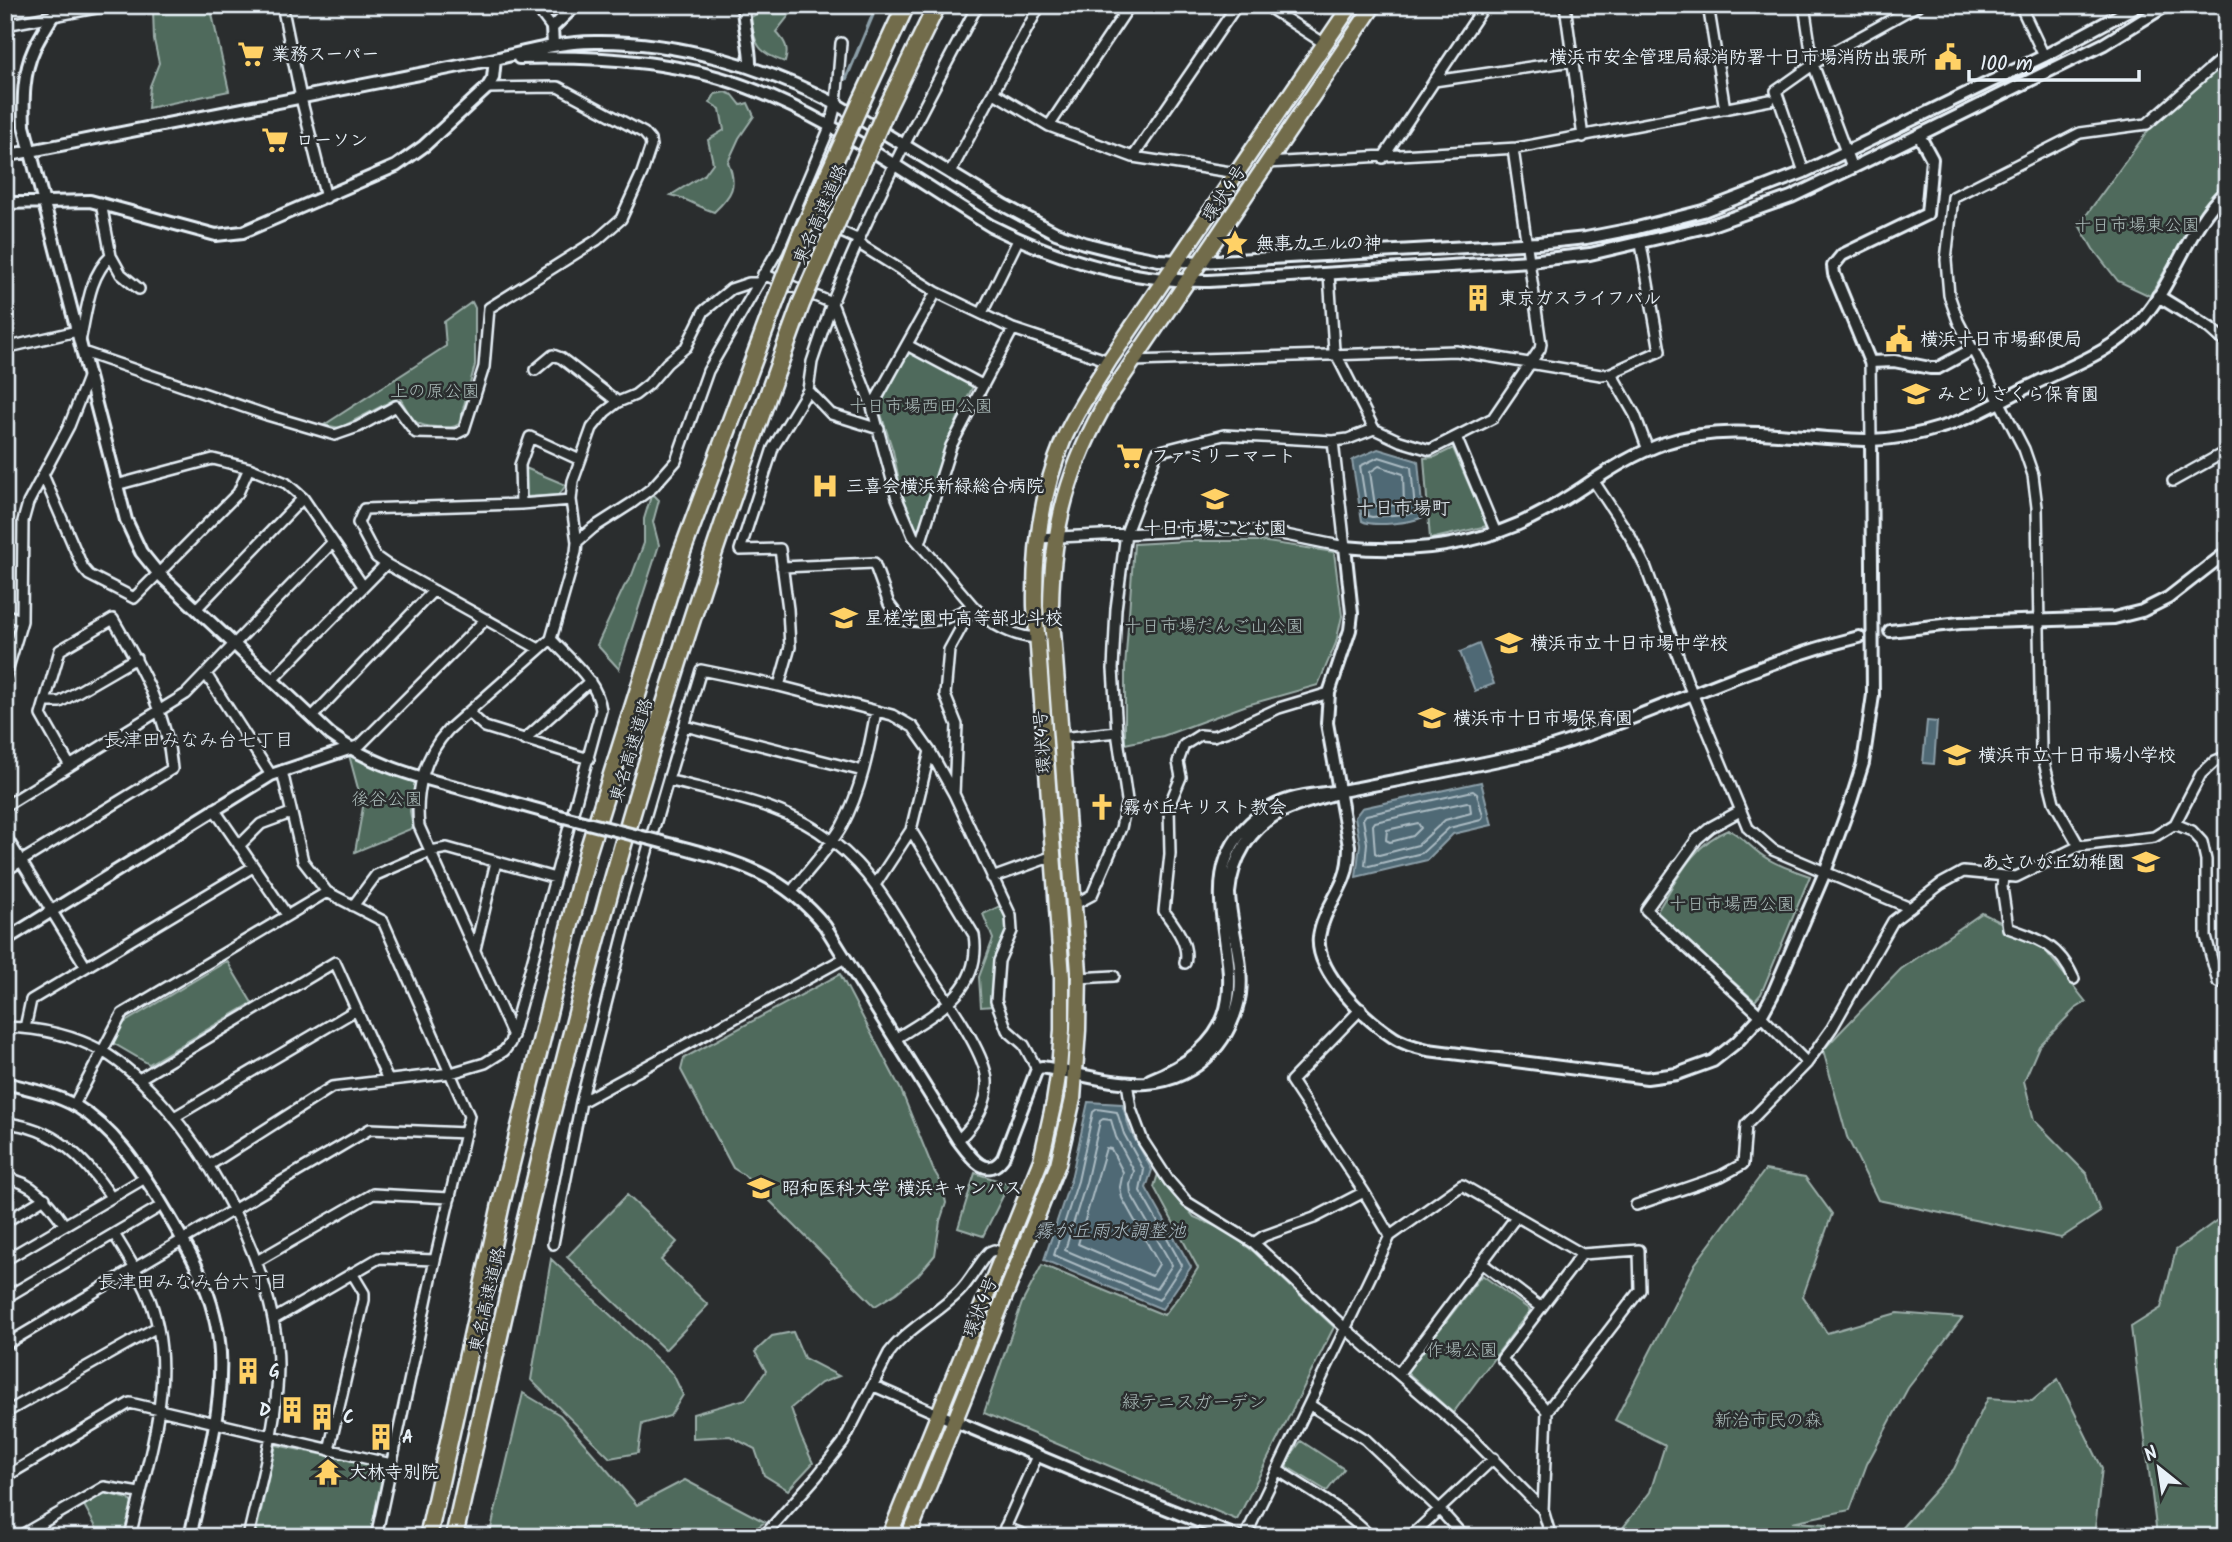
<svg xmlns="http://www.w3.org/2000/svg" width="2232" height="1542" viewBox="0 0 2232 1542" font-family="Kalam,'Klee One',sans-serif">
<rect width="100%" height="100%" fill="#2a2d2e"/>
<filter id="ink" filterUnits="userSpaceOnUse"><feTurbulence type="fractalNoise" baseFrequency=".0143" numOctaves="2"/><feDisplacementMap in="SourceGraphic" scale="14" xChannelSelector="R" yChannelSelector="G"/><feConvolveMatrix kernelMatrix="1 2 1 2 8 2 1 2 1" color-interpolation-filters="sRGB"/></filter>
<g filter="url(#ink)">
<path fill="#506b5b" stroke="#9caeaa" stroke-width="2" d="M173,5H210L229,91L148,108L150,86L159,63L154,40L153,9Z
M770,5H784V8L794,9L776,32C786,42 789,49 785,62C758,53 755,45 750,18Z
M2227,60V182L2203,206L2150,296L2118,281L2093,249L2079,225L2150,128Z
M725,92L733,95L741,105L748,103L754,116L739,138L728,162C738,186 732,195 714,212C698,207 686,198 671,195L705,174L713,163L708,140L724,130L720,109L710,103L715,94Z
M472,302L475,308V365L459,424C452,429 445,427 436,427C410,426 412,416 399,397L340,428L324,425L446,346L444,322Z
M910,350L974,384L952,431L917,534L902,495L893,451L878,405Z
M1453,448L1487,526L1430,539L1424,458L1435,457Z
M523,467L566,485L559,495L526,497Z
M652,493L659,500L653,522L659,545L619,669L597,645L624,587L632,575L644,543V519Z
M1187,541H1260L1334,552L1342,616L1336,643L1318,685L1247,705L1163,736L1125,744V668L1134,544Z
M349,755L416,781L410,811L413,828L355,852L363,807Z
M1728,830C1740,833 1754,852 1768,859C1781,867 1795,871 1810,876L1761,994L1755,1001L1656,913C1675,883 1693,843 1728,830Z
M1000,906L1006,917L1009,930L993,1006L981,1007L979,977L993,939L983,914Z
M1982,913L2037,940L2086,1002L2075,1009L2039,1046L2024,1081L2034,1120L2087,1174L2100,1212L2061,1238L1878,1200L1847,1137L1823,1050L1901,969Z
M227,961L252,1003L149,1064L113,1043L122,1024Z
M840,974L901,1090L933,1169L942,1184L946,1203L940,1221L935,1255L918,1275L896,1293L875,1306L744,1175L733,1168L681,1070L684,1058Z
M1765,1170L1805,1177L1832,1214L1803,1296L1827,1333L1897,1313L1962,1318L1908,1388L1867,1464L1850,1510L1792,1522L1827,1524L1832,1537H1616L1650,1492L1665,1445L1615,1420L1695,1264Z
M975,1173L1009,1184L983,1236L958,1228Z
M1158,1174L1194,1217L1227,1231L1254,1252L1334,1327L1237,1520L984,1413L1022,1303L1042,1265L1164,1315L1186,1287L1198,1268L1154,1187Z
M627,1195L677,1242L661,1260L708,1305L665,1350L567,1257Z
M2227,1213V1537H2155L2156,1527L2131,1327L2161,1308L2176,1250Z
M551,1259L673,1374L683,1395L670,1416L642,1424L638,1453L610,1458L531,1380Z
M1482,1275L1530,1310L1453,1413L1407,1372Z
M793,1332L804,1358L839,1376L821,1383L791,1408L801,1437L813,1463L788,1490L764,1475L755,1449L730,1436L693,1438V1414L746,1399L766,1371L755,1352L772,1336Z
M2058,1379L2102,1468L2094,1537H1898V1532L1954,1469L1988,1398L2032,1401Z
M523,1393L560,1415L637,1505L685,1480L765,1522L744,1537H489Z
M1301,1441L1344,1469L1327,1491L1284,1465Z
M276,1445L384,1467L370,1537H255Z
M104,1493L129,1499L132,1504L123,1537H83L97,1529L84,1505Z"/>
<path fill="#4f6974" stroke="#8c9fa9" stroke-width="2" d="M1378,449L1418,461L1423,517C1411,523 1373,527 1362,521L1352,460Z
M1479,644L1494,684L1475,691L1460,652Z
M1927,721L1937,722L1934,764L1923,763Z
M1481,782L1492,825L1453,834L1427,860L1356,877L1360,844L1355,817L1362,808Z
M1088,1102L1122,1104L1130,1130L1152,1170L1146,1188L1191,1267L1162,1309L1044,1260L1071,1179Z"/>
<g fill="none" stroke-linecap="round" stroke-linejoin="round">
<path stroke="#abbbc3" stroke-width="2" d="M1379,457L1411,467L1415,510L1414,513L1372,517L1368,516L1360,466Z
M1379,466L1403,474L1404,505L1375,506L1370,472Z
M1473,791L1477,794L1483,816L1481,820L1449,828L1422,853L1369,866L1365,865L1367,843L1363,819L1366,815Z
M1467,802L1470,804L1471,813L1445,820L1418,845L1379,855L1375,853L1373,825L1375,822Z
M1418,823L1421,828L1413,836L1390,842L1386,840L1387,830Z
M1097,1109L1117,1112L1124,1134L1144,1170L1140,1191L1182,1265L1159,1300L1054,1255L1078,1181L1093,1112Z
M1103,1119L1111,1120L1116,1137L1134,1171L1130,1185L1131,1194L1172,1265L1156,1289L1065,1250L1086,1183L1100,1121Z
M1106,1148L1111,1149L1123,1172L1120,1187L1122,1198L1159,1264L1152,1276L1078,1244Z"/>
<path stroke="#8c9fa9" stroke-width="3.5" d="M846,79L877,5"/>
<path stroke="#464a4c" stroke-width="10" stroke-dasharray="10 5" stroke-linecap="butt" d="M1859,637L1890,631"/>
<defs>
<path id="minor" d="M282,5L301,98L326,198
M541,5L543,16L552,28
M1265,5L1325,44
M1565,5L1583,137
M1708,5L1725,109
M1804,5L1813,64L1852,168
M2020,5L2044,56
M5,25L112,5
M1434,81L1572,61
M994,93L1049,126L1133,157L1237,173
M1049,126L1130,5
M1133,157L1237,5
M1383,158L1485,5
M1267,163L1517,148L1770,100
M1804,172L1776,91L1824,57L1918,5
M950,173L1040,5
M101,203L111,256L121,274L139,289
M795,211L857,239L864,247L936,292L1013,329L1109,361
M763,274L832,303L812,362L808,390L773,448L740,550L780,549L788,609L790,647L779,686L701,670L668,780C723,795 786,804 832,841C847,853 865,871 876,887C894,911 908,938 924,964C941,992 985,1050 987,1081C988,1105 975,1124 958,1140
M982,313L1018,240
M80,341C87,312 88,277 111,256
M907,345L982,385
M5,348L77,331
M83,352L267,415L335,435L358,427L396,406L416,433L456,434L464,430L484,367L489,308L597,240L621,219L642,173L651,146L650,140L644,133L558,87L487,88
M1133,361L1456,351L1601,375L1611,373L1635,415L1648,450
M1870,362L1871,440
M535,370L553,355L561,358L618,402
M1611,373L1660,351L1641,244
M808,390L831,414L879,429
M872,407L936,292
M1374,429L1400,441L1430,450L1493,418L1540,349L1541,344L1513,149
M1456,437L1496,533
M44,477L83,568L89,575L134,598L238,493L249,468
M1593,480L1630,536L1646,568L1688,683L1748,828L1773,850L1910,908
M2173,481L2227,451
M116,485L213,459L249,468L286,483L303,498L363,586
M521,504L520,465L530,437L580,460
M1037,538L1230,529L1281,534L1345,547L1333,441
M577,542L571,500L573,481L592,428L605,412L618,402L635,395L649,384L667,363L686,347L704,311L731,289L749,283H759
M920,544L951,446L1013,329
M386,564L376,557L358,523L364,509L521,504L571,500
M782,567L874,563L889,604L901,620C931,624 947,620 973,606C990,625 1015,638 1041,638
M197,608L303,498
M5,614L22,621
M206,674L271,775
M5,678L22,621L23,521L28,503L69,426L89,375
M273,679L386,564L539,649
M779,686L892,715L913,727L930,751L911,830L875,885
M45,702H60L136,658
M468,712L485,727L589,759
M312,717L433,591
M685,726L863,771
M1061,738L1117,732
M524,740L590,681
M349,749L360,745L486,619
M930,751L954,794L1011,916L1012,931L999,961L996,1001L1007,1030L1024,1045L1037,1069
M282,771L303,861L327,892L383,921L469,1116L435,1260L376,1537
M954,794L957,725L945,695L949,650L973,606L913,536L897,498L872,407L832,303C872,202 923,108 974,12L980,5
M5,806L186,694L332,543
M214,809L287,915
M1740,811L1711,827L1697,839L1646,910L1761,1016L1807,1063
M2175,824L2192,831L2202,842L2206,860V937L2218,982L2227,981
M5,835L86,967
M239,846L261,824L291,813
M2079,846L2054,802L2041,750L2037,507L2033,475L2024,449L1958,321L1949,295L1946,260L1953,197L2080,133L2147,124L2227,54
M5,871L172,769C167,713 141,667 113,619L60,650L41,715L70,766
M2003,876L2002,887L2008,928C2040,939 2060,946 2074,979
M992,878L1053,856
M792,891C808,870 829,849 842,826C861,791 869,750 876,711
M1073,905L1092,895L1121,828L1127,800L1117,732L1113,669L1116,609L1126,533L1157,452L1224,435L1333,441L1348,439L1374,429L1334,350L1329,274
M353,906L376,875L431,851L447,848L555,878
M475,949L496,862
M1185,963C1190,944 1174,925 1164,911L1170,854L1169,806L1181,777L1178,762L1184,745L1200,735L1213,736L1231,730L1279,708L1329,693
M1078,978L1114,976
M1361,1009L1291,1081L1364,1192
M5,1027C38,1028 73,1035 102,1051C189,1103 278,1264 278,1365C278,1423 261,1480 248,1537
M25,1028L31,1000L253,867
M513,1036L419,826C415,792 424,756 448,730L551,639L576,552L577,542L593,528L632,503L652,488L676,461L708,371L778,250L830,127L836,104L841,43
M895,1039C934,1014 983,991 974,935L911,830
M139,1079L335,962L388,1080
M1127,1082L1131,1109L1143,1141L1169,1181L1187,1202L1254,1243L1346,1329L1470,1436L1543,1510
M581,1102L631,906L668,780
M74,1105L122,1014L327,892
M176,1116L356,1010
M5,1123C54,1127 85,1158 111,1197
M208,1166L332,1087L451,1073L485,1063L504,1051L510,1043L601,710C598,681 570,660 551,639
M5,1178C33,1181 49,1203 64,1224
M1636,1205L1721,1176L1743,1164L1746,1125L1807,1063L1832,1028L1893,921L1941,884L1963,872L2016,877L2079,846L2154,837L2175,824L2201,774L2215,761L2227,756
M5,1222L45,1198
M114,1234C125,1252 137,1271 146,1290C182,1371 148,1456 130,1537
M1254,1243L1264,1236L1314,1218L1364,1192L1390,1236
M553,1244L581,1102L845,958
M5,1260L145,1178
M257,1261L373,1194L450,1198
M1483,1264L1540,1307
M5,1298L156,1209
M274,1319L379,1258L435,1260
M5,1345L370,1129L466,1133
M1399,1373L1516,1217
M874,1386L940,1415
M1310,1405L1365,1439L1439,1509L1464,1537
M5,1413L157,1327
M329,1450L364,1300V1293L352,1273
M1279,1471C1310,1491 1345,1510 1371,1537
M5,1477L130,1403L391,1464
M1005,1527L1030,1537
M18,1537L104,1487L139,1493
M763,1537L817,1476L843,1443L889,1353C908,1328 937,1314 959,1292C971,1280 978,1264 989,1252L994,1250L1004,1254
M1001,1537L1037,1456
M1245,1537L1390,1236L1462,1185L1582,1254L1639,1250L1640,1290L1547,1411
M1410,1537L1494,1458
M1551,1537L1543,1510L1547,1411L1502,1359L1582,1254"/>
<path id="tertiary" d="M59,5C51,20 41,34 34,49C23,73 23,100 24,126L126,520L141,552L158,573L331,735C370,764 413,776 460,788C494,798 529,807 564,817
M743,5C743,27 751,46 750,67
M553,45L552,28L576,5
M519,58C586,56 656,59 720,78C819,108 904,173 991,226C1059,260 1133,282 1209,281L1530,261L1590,254L1706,227L1791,197L1852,168L2104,44L2167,5
M1919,135L1932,159L1927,214L1842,255L1833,266L1834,274L1870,362L1894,361L1930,368H1938L1973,349
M5,156L495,59C528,51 561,42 595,42C678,41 763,66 836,104L1005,206L1056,233L1084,243L1128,254L1159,260L1200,262L1538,243L1586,238L1637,228L1703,211L1804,172L2044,56L2138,5
M5,203L90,201L216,235L243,232L396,166L424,146L487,88L493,78L495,59
M2158,296L2210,328L2227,343
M1871,440L1873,695L1863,763L1851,801L1825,872L1772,996L1761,1016L1737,1042L1713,1061L1677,1074L1647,1078L1428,1050C1416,1047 1403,1044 1393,1037C1365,1019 1315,972 1319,937C1322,915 1336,898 1344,878C1348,868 1349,857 1349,846L1327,723L1329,693L1350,630L1352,613L1345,547C1414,554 1484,545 1545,511C1585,488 1621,458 1665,443C1730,421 1804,440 1871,440C1893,439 1917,435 1939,428C1971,419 2000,401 2030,386C2068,367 2115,351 2143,318C2176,279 2188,226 2227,190
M1890,631L1960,623L2114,618L2142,611L2168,598L2227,552
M658,841C727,860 777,867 825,926L958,1140C970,1156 986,1181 1003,1158L1037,1069L1042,1067C1104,1078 1164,1104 1213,1051C1227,1036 1237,1014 1240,994C1244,960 1230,926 1229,893C1232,859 1250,827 1281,812C1299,803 1320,799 1339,792
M5,940L271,775L349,749
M1150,1080C1312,1015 1158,896 1257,817C1287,792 1317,796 1352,789C1404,779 1457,769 1508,758C1550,750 1590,734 1629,719C1705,690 1780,656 1859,637
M5,1083C29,1089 55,1094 76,1106C114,1129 137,1165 160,1201C189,1249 217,1296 220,1353C223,1415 203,1477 190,1537
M940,1415L1117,1489L1238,1537"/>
<path id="primary" d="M889,1537L1041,1160L1054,1102L1059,1070L1062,1030V977L1035,606C1034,550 1041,494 1063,441C1075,413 1093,387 1109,361L1351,5
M908,1537L1058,1164L1073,1099L1078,1030L1079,972L1051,606C1052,526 1069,466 1109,397L1374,5"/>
<path id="motorway" d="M862,100L906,5
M886,110L937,5
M428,1537L501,1204L588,851L682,552L777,297
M454,1537C494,1357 534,1176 581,998C642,763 717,532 801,304"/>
</defs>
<use href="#minor" stroke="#e8f1f8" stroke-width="14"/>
<use href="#tertiary" stroke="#e8f1f8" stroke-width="16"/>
<use href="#primary" stroke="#e8f1f8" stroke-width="19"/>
<use href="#motorway" stroke="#e8f1f8" stroke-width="21"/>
<use href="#minor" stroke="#2a2d2e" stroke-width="9"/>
<use href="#tertiary" stroke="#2a2d2e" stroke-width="10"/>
<use href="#primary" stroke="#726c4b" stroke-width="14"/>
<use href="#motorway" stroke="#726c4b" stroke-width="16"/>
<defs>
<path id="tertiary-bridge" d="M564,817L658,841"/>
<path id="motorway-bridge" d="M777,297L801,235L862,100
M801,304L886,110"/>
</defs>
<use href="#tertiary-bridge" stroke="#e8f1f8" stroke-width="16" stroke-linecap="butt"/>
<use href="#motorway-bridge" stroke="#e8f1f8" stroke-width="21" stroke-linecap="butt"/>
<use href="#tertiary-bridge" stroke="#2a2d2e" stroke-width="10"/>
<use href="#motorway-bridge" stroke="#726c4b" stroke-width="16"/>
</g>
</g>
<defs>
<symbol id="supermarket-bare" viewBox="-9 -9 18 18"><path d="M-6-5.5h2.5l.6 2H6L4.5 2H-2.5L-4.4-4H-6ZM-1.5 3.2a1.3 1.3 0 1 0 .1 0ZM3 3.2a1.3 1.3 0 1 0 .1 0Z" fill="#ffd166" stroke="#2a2d2e" stroke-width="2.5" paint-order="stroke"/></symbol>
<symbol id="civic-bare" viewBox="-9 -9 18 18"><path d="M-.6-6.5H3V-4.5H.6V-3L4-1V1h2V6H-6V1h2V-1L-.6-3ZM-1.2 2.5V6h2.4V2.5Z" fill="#ffd166" stroke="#2a2d2e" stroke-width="2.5" paint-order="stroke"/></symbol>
<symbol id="sight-bare" viewBox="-9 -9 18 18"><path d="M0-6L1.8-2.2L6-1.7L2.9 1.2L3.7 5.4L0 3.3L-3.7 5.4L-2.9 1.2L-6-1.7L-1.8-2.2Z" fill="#ffd166" stroke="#2a2d2e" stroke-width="2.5" paint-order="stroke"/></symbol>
<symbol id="building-bare" viewBox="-9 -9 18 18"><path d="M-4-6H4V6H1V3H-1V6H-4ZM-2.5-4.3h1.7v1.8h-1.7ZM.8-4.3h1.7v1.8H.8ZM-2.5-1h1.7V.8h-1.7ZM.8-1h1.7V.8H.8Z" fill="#ffd166" stroke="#2a2d2e" stroke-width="2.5" paint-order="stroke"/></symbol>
<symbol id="school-bare" viewBox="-9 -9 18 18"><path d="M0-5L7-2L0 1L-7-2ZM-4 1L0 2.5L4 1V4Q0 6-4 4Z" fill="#ffd166" stroke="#2a2d2e" stroke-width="2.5" paint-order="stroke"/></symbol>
<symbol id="hospital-bare" viewBox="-9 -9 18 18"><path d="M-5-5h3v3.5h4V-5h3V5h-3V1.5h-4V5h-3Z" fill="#ffd166" stroke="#2a2d2e" stroke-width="2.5" paint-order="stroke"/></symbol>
<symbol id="church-bare" viewBox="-9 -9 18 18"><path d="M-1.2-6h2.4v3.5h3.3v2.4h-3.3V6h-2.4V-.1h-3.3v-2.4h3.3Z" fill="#ffd166" stroke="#2a2d2e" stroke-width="2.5" paint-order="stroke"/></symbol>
<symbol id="university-bare" viewBox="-9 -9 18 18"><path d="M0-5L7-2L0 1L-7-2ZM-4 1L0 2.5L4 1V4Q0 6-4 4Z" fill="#ffd166" stroke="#2a2d2e" stroke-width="2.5" paint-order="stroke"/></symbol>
<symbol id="temple-bare" viewBox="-9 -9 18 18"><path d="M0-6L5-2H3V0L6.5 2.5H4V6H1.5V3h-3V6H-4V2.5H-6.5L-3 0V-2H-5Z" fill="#ffd166" stroke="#2a2d2e" stroke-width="2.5" paint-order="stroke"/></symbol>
</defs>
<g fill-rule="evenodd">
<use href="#supermarket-bare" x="232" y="35" width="38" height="38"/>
<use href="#civic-bare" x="1929" y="38" width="38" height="38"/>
<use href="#supermarket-bare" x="256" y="121" width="38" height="38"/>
<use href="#sight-bare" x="1216" y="224" width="38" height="38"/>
<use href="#building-bare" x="1459" y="279" width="38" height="38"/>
<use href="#civic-bare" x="1880" y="320" width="38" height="38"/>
<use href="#school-bare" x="1897" y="375" width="38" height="38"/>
<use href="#supermarket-bare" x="1111" y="437" width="38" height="38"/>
<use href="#hospital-bare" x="806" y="467" width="38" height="38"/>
<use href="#school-bare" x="1196" y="480" width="38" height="38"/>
<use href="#school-bare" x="825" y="599" width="38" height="38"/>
<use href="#school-bare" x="1490" y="624" width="38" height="38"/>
<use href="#school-bare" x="1413" y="699" width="38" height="38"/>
<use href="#school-bare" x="1938" y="736" width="38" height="38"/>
<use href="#church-bare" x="1083" y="788" width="38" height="38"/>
<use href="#school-bare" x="2127" y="843" width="38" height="38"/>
<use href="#university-bare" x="742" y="1169" width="38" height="38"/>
<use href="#building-bare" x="229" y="1352" width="38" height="38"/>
<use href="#building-bare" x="273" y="1391" width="38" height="38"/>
<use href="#building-bare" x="303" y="1398" width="38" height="38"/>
<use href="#building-bare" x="362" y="1418" width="38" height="38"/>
<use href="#temple-bare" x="309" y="1453" width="38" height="38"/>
</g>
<g text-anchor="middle" stroke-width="5" stroke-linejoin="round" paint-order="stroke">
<g font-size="18" font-weight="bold" fill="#e8f1f8" stroke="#2a2d2e" text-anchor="start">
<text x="272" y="60">業務スーパー</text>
<text x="1927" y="63" text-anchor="end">横浜市安全管理局緑消防署十日市場消防出張所</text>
<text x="296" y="146">ローソン</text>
<text x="1256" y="249">無事カエルの神</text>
<text x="1499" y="304">東京ガスライフバル</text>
<text x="1920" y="345">横浜十日市場郵便局</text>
<text x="1937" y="400">みどりさくら保育園</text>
<text x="1151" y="462">ファミリーマート</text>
<text x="846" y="492">三喜会横浜新緑総合病院</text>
<text x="1215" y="534" text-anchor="middle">十日市場こども園</text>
<text x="865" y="624">星槎学園中高等部北斗校</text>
<text x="1530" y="649">横浜市立十日市場中学校</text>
<text x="1453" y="724">横浜市十日市場保育園</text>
<text x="1978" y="761">横浜市立十日市場小学校</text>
<text x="1123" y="813">霧が丘キリスト教会</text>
<text x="2125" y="868" text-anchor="end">あさひが丘幼稚園</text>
<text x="782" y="1194">昭和医科大学 横浜キャンパス</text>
<text x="269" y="1377">G</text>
<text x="271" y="1416" text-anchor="end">D</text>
<text x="343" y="1423">C</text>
<text x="402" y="1443">A</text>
<text x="349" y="1478">大林寺別院</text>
</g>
<g font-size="18" fill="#e8f1f8" stroke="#2a2d2e">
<text transform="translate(1224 193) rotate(-56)" y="6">環状4号</text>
<text transform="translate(820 214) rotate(-66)" y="6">東名高速道路</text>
<text transform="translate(1042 742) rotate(-94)" y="6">環状4号</text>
<text transform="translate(631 750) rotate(-73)" y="6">東名高速道路</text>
<text transform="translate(487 1300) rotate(-77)" y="6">東名高速道路</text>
<text transform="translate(980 1307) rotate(-68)" y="6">環状4号</text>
</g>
<g font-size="18" fill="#abbbb9" stroke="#2a2d2e">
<text x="2137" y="231">十日市場東公園</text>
<text x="435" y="397">上の原公園</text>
<text x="921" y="412">十日市場西田公園</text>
<text x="1214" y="632">十日市場だんご山公園</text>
<text x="387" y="805">後谷公園</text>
<text x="1732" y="910">十日市場西公園</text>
<text x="1462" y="1356">作場公園</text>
<text x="1194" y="1408">緑テニスガーデン</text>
<text x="1768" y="1426">新治市民の森</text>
</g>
<g font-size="19" fill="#e8f1f8" stroke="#2a2d2e">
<text x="1403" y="514">十日市場町</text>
<text x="199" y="746">長津田みなみ台七丁目</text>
<text x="193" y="1288">長津田みなみ台六丁目</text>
</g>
<g font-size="19" font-style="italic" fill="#abbbc3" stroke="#2a2d2e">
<text x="1110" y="1237">霧が丘雨水調整池</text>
</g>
</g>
<rect width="2232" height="1542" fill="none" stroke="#2a2d2e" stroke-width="28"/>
<rect x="14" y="14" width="2204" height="1514" fill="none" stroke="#e8f1f8" stroke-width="2.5" filter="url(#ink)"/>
<g transform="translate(2159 1468) rotate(330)" stroke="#2a2d2e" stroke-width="5" paint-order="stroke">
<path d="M0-5L12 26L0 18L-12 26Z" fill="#e8f1f8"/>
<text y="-10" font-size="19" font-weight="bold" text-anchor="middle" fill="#e8f1f8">N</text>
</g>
<path d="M1969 70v10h170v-10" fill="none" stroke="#e8f1f8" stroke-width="3.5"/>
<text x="1980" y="70" font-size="21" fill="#e8f1f8" stroke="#2a2d2e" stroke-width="5" paint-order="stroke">100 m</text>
</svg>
